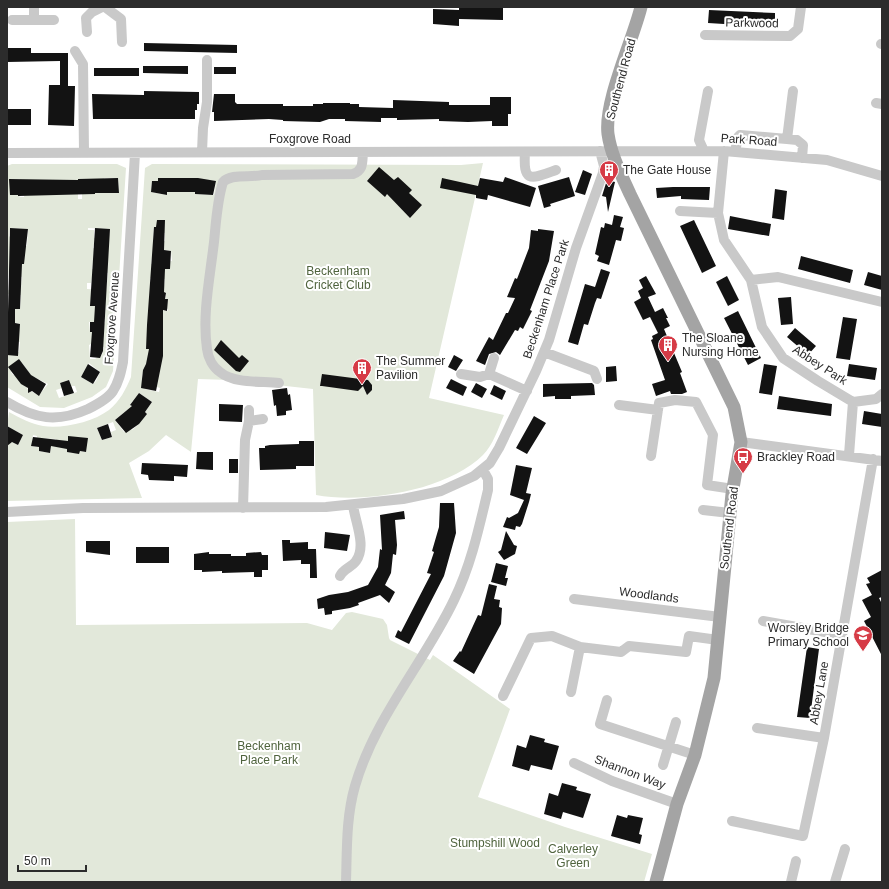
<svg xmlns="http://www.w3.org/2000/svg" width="889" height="889" viewBox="0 0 889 889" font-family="Arial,sans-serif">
<rect width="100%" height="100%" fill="#fff"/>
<path fill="#e2e8da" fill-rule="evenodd" d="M483,163L429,398L504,415C498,429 493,445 483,455C447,491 363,504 316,495L313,389L230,380L198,379L191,452L166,435L149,451L129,463L142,498L7,501V439L18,445L23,435L7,426L9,412C20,418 31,424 43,426C63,429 93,422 109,410C120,401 126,389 131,377L145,168L152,164L461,165ZM158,178L168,179L167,195L151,192L152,181H158ZM196,179L216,181L214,195L195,194ZM154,227L163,228L162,233H165V241H162L160,247H153ZM164,250L171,251L172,261L151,264L152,257H155ZM150,278L165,279L164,286L150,284ZM152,291L166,293L165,299H167L165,308L168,309V311L149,309ZM144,368L157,387L160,388L159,392L145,389L142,376ZM139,393L152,402L145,412L147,414L144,417L143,414L130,405L133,401L134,402ZM127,410L139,424L132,430L130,428L124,432L115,420ZM113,422L116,430L111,432L112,437L102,440L97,428ZM33,435L37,436V438L56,439L55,446H51L50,453L39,451V447L32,446ZM69,436L86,452L80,451L79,453L67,452Z
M12,164H117L126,168L113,371L106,387L92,397L64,408L40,407L7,387V355H11L12,351L19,352L20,342L14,341V337L7,336V333H12L19,330L20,324L15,323V314L7,313V308L20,309L21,295L8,294L7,307V290H14V286L23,285H21L22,277L16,276V271L9,270L7,285V166ZM104,178H118L119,193H104ZM10,179H20L25,190L24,197H20L18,195H10ZM78,179H95V194H82V199H78ZM10,228L28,229L27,246H19L9,236ZM88,228L110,229L107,249L93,248L94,244H98V238H94V230H88ZM94,252L106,269H92ZM93,272L108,273L106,290L87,289V283H91ZM98,319H105V323L94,332H90L89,322H97ZM91,344L104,347L102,355L95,359H90L89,345ZM22,363L28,371L23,375H13L11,372ZM89,363L100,372L96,381L93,384L81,377ZM34,377L48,384L39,395L28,390L27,388ZM69,380L71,386H75L77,392L59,398L56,390L62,388L60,383Z
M75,519L76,625L307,623L332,630L346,613L352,612L383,619L387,625L389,638L390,640L430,660L433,655L510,709L478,797L565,827L652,854L644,882H7V522Z"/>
<path fill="#131313" d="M459,7H503V20L459,19V26L433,24V9L459,10Z
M709,10L775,13V23L740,21V25L708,23Z
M144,43L237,45V53L144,51Z
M7,48H31V53H68V86H75L74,126L48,125L49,85H60V61L7,62Z
M143,66H188V74L143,73Z
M214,67H236V74H214Z
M94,68H139V76H94Z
M144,91L199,92V104H197V110H195V119H93L92,94L144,95Z
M214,94H235V102L237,104H283V106H313V104H323V103H350V104H359V107L393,108V100L449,102V105H490V97H511V114H508V126H492V121L468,122L439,121V119L397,120V118H381V122L345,121V119H329L320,122L283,121V120L269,119L214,121V112H212Z
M7,109H31V125H7Z
M379,167L394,180L398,177L412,190L409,193L422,205L410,218L387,194L385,197L367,181Z
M583,170L592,174L585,195L575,192Z
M505,177L536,188L530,207L488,195L487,200L476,198V195L440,188L442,178L478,186L480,178L503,182Z
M569,177L575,196L550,204L551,206L544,208L538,186Z
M118,178L119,193H95V194L18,196V195H10L9,179L78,180V179Z
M158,178H198L216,181L213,195L195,194V192H167V195L151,192L152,181H158Z
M607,180L615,182L608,212L606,197L602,196Z
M673,187H710L709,200L681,199V196L657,198L656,188Z
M775,189L787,191L784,220L772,218Z
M614,215L623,217L620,227L624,228L621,241L616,240L609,265L597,261L599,256L595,254L601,227L604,228L605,223L612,225Z
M730,216L771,224L769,236L728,229Z
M157,220H165L164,250L171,251L170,269H165L164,292L166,293L165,299H168L167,311L163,310V356L156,391L141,388L143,370L146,364L149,349H146L147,325L154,227H156Z
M694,220L716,266L702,273L680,226Z
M10,228L28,229L24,264H22L20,309H15V323L20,324L18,356L7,355Z
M95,228L110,229L103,351L100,358L90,357L92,332H90V322H94L95,306H90Z
M538,229L554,231L549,261L530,310L532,311L523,329L520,327L518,331L515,330L500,355L496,352L489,354L485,365L476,361L489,337L493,340L506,313H508L515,298L507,297L515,278L517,279L529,248L531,230L538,231Z
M801,256L853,270L850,283L798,269Z
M601,269L610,272L601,299L597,298L595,303L588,325L584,324L578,345L568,342L585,284L595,287Z
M868,272L882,276V290L864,285Z
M646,276L656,294L648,297L655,312L663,308L668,318H666L670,326L664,329L682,372L680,373L687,392L682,394H671L670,391L656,396L652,384L665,380L651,340L653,339L652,336L658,333L650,317L643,320L634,302L641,298L638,291L643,288L639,280Z
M727,276L739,300L728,306L716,282Z
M791,297L793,324L781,325L778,298Z
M738,311L761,358L748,365L724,318Z
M843,317L857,319L850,360L836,358Z
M795,328L816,346L808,355L787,337Z
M221,340L239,358L242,355L249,361L240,372L236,371L214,350Z
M454,355L463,360L456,371L448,367Z
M19,359L31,375L46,384L39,396L32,391L28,393V388L21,384L8,367Z
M88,364L100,372L93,384L81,377Z
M764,364L777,366L772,395L759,393Z
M849,364L877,368L875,380L847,376Z
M616,366L617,381L606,382V367Z
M322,374L368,380L372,385V390L367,395L363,386L358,391L322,386H320Z
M451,379L467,387L463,396L446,388Z
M69,380L74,393L64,396L60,383Z
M476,383L487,389L482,398L471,392Z
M592,383L594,385L595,395L571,396V399H555V396L543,397V384Z
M494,385L506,391L502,400L490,394Z
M287,388L288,395L290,394L292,410L286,411V415L277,416L276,405L274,406L272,390Z
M139,393L152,402L145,412L147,414L139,424L126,433L115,420L132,406L130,405Z
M779,396L832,404L831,416L777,409Z
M219,404L243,405L242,422L219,421Z
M864,411L882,414V427L862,424Z
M534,416L546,423L527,454L516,448Z
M108,424L112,437L102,440L97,428Z
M7,426L23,435L18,445L12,442L7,446Z
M68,436L88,438L86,452L80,451L79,454L67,452V449L51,446L50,453L39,451V447L31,446L33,437L68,441Z
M299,441H314V466H296V469L260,470L259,448H265V446L270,445L299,444Z
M197,452H213V470L196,469Z
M229,459H238V473H229Z
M142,463L188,465L187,477L174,476V481L149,480L148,475L141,474Z
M516,465L532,468L526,493L531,494L529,502L522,524L520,527L516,526L515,530L503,527L507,517L509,518L518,513L524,500L510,495Z
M440,503H454L456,533L444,576L409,644L395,637L398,630L401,632L431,574L427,573L434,552L432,551L439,527Z
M404,511L405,519L395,520L397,545L396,555L393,554L391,573L385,585L395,592L389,603L380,595L358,603L359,605L350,608L332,611V614L325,615L324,608L318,609L317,599L329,595L348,592L368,585L378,567L380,549L382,550L380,515Z
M506,531L514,545L517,546L515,554L504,560L498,552L501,550Z
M325,532L350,535L347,551L324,548Z
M282,540H290V543L308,542V549H316L317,578H310V564H301V560L283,561Z
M86,541H110V555L86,552Z
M136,547H169V563H136Z
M209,552V554H231V556H246V553L261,552L262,555H268V570H262V577H254V572L222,573V571L202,572V570H194V554Z
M496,563L508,566L505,578H508L506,586L491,582Z
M882,570V597L879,598L882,604V656L864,621L871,617L862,600L872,595L866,584L870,583L867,578Z
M489,584L497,586L494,599L500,600L499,607L502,608L501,624L474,674L453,661L460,651L461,652L478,615L481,616Z
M807,647L819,649L810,718L797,717Z
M530,735L545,739L544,742L559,746L552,770L531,765L529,771L512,766L517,745L526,748Z
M562,783L577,787L576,790L591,794L583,818L563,812L561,819L544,814L549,793L558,796Z
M617,815L627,818L628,815L643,818L639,834L642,835L640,844L611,836Z"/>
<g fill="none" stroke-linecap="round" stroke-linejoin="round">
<path stroke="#c9c9c9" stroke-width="10" d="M34,7V20
M105,7L121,19L122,42
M12,20H54
M87,32L86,18L92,12L102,7
M705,35L790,36L798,29L801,7
M881,44H882
M75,51L83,64L84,152
M793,91L787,139L797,140L803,145L802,158
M876,103L882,104
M704,151L699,140L708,91
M724,151L718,213L724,240L751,280L762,327L783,358L818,381L853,402L876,399L882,394
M202,152L203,128L207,102V60
M525,152C523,184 531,179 556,170
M735,152L738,137L740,135L787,139
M7,153L724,151L827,160L882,176
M680,211L718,213
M751,280L778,277L882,302
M544,352L594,371L597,379
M461,374L480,377L489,374L527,391
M489,374L494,358
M279,383C262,381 234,384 220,372C213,367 208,358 207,349C202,315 210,277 214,242C216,223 217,201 223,182C231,173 251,178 262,175L353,174C364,170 362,162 363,152
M7,402C35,419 57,423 88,409C96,405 108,399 113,391C119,382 121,372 123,362L135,153
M619,405L658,410
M249,421L263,419
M741,442L882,461
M849,455L853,402
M651,456L659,403L675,400L696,402L713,435L707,485L733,489
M243,508L245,440L249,421V410
M703,510L730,513
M7,512L83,508L326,507L403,499L441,491L474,476L490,463L499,448L536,371L549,340L576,248L603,173L604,166L600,151
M340,576C343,569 352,567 356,561C367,546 355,522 353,505
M574,599L720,617
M763,621L842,635
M571,692L580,647L621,652L629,646L686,652L689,636L718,640
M503,696L531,638L552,636L580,647
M607,700L600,724L695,755
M757,728L824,738
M574,763L612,781L677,804
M663,765L676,722
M732,821L803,836L824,738L873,459
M346,882C347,850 346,817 355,786C375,717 424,663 454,600C471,565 479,528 488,490V479L483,470
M791,882L796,861
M835,882L845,849"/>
<path stroke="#a4a4a4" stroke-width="13" d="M641,7C633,40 604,101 608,134C611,155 621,174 630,194L734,407L741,442L732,494L714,678L695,755L677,804L656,882"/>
</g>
<defs>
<symbol id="building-pin" viewBox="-11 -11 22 30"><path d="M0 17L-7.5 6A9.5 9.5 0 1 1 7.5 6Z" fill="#d63b46" stroke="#fff"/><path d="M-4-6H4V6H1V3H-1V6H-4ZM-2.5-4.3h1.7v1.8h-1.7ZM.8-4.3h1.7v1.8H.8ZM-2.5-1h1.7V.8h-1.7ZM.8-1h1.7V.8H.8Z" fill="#fff"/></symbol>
<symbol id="bus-pin" viewBox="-11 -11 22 30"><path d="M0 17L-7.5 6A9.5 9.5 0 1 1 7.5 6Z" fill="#d63b46" stroke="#fff"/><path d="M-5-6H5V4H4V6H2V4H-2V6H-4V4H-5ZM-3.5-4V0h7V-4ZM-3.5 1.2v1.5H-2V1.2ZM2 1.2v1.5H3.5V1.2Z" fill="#fff"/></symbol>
<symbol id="school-pin" viewBox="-11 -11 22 30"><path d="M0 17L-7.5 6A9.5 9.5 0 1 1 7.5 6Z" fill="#d63b46" stroke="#fff"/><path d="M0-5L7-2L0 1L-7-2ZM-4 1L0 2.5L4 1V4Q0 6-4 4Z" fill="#fff"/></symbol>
</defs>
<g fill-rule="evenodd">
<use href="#building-pin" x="598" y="159" width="22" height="30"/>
<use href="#building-pin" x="657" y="334" width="22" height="30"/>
<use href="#building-pin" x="351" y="357" width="22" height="30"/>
<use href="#bus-pin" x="732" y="446" width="22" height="30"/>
<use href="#school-pin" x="852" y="624" width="22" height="30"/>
</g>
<g text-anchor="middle" stroke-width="4" stroke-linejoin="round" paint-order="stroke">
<g font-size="12" fill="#2c2c2c" stroke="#fff">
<text transform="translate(752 23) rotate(1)" y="4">Parkwood</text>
<text transform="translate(621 79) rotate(-75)" y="4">Southend Road</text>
<text x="310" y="143">Foxgrove Road</text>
<text transform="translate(749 140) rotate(4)" y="4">Park Road</text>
<text transform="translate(546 299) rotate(-72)" y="4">Beckenham Place Park</text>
<text transform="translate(112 318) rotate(-86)" y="4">Foxgrove Avenue</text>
<text transform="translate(820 365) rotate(33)" y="4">Abbey Park</text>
<text transform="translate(729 528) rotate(-83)" y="4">Southend Road</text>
<text transform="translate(649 595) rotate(7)" y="4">Woodlands</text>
<text transform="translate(819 693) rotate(-80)" y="4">Abbey Lane</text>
<text transform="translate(630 772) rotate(21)" y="4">Shannon Way</text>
</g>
<g font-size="12" fill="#2c2c2c" stroke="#fff" text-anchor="start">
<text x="623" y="174">The Gate House</text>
<text x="682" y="342">The Sloane<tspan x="682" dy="14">Nursing Home</tspan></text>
<text x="376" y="365">The Summer<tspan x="376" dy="14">Pavilion</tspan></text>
<text x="757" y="461">Brackley Road</text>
<text x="849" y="632" text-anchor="end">Worsley Bridge<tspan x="849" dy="14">Primary School</tspan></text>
</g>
<g font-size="12" fill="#4f633d" stroke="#fff">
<text x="338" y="275">Beckenham<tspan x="338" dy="14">Cricket Club</tspan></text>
<text x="269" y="750">Beckenham<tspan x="269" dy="14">Place Park</tspan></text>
<text x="495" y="847">Stumpshill Wood</text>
<text x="573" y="853">Calverley<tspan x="573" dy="14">Green</tspan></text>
</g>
</g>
<rect width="889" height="889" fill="none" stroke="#2c2c2c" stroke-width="16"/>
<path d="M18 865v6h68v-6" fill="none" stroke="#2c2c2c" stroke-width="2"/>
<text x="24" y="865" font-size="12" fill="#2c2c2c" stroke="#ffffff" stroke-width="3" paint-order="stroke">50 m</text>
</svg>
